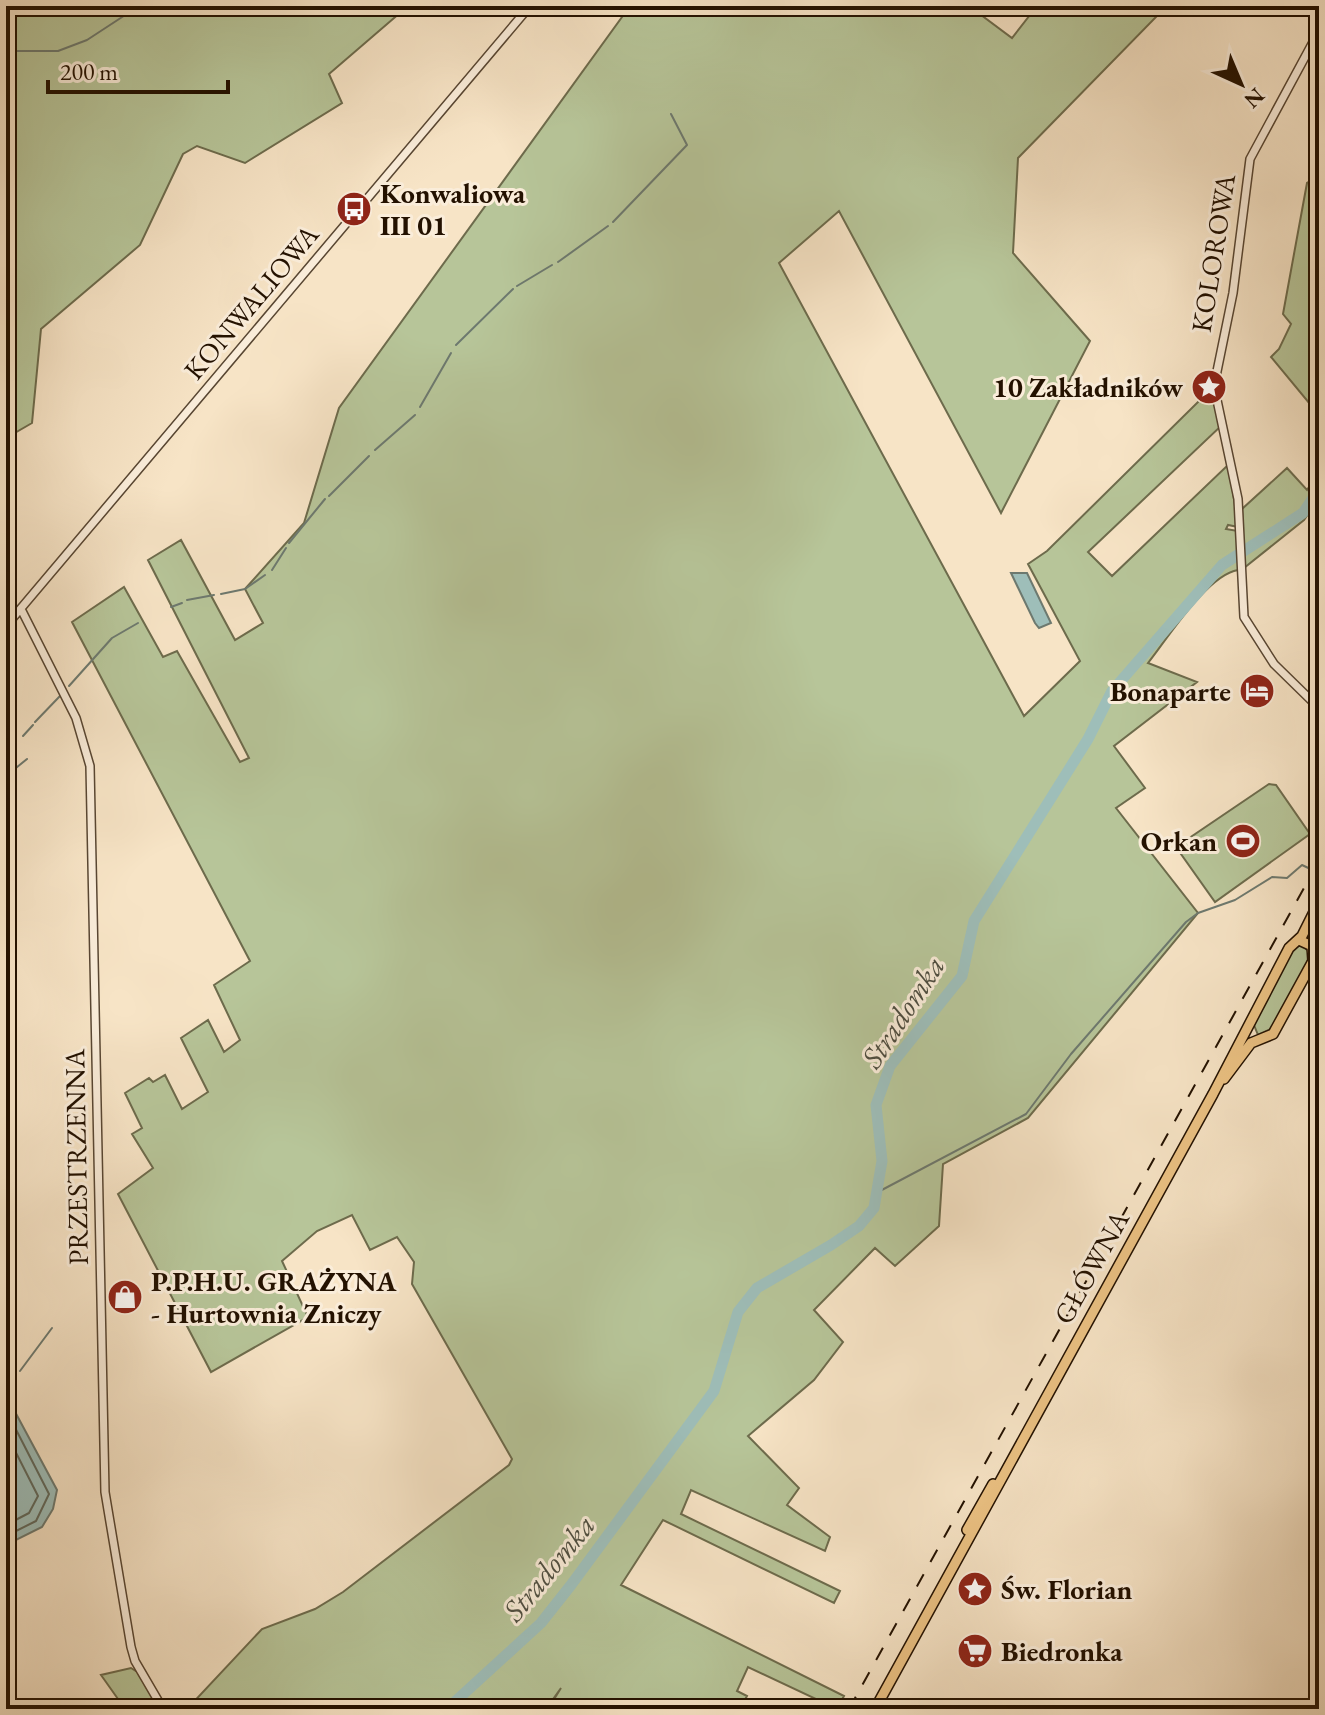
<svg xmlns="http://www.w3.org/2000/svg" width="1325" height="1715" viewBox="0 0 1325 1715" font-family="'EB Garamond',serif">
<rect width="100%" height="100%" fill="#f7e4c6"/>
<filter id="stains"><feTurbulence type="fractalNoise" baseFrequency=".0025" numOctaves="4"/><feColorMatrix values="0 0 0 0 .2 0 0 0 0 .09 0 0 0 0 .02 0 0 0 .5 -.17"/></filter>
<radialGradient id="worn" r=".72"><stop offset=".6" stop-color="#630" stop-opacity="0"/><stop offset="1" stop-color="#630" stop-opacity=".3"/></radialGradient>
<path fill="#b7c599" stroke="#6d6b4c" stroke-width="2" d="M6,6H408L329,74L342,103L245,163L197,146L183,154L140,245L41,329L32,423L6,438Z
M630,6H969L1012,38L1037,6H1147L1156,17L1018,158L1013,253L1090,341L1001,513L839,211L779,263L1024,716L1080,661L1028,564L1047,551L1199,401L1209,394L1214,396L1221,426L1088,552L1112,576L1229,464L1238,527L1228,525L1226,529L1238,531V570C1207,575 1168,638 1148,663L1197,682L1114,746L1145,788L1116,808L1198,913L1028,1118L943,1164L939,1226L895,1266L875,1248L814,1310L843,1342L814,1380L748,1436L799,1488L787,1505L830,1537L825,1551L691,1490L681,1514L840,1591L834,1603L663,1520L621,1585L844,1696L837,1709L748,1667L737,1691L747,1696L741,1707L744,1709H548L561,1688L546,1709H187L262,1629L315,1609L343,1592L509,1465L512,1459L412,1284L414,1262L397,1237L370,1250L352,1215L317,1231L282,1261L308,1317L211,1372L118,1194L153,1168L132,1134L142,1128L125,1093L149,1078L153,1082L165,1075L182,1109L208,1092L181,1038L208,1020L224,1052L240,1040L214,985L250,961L72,622L124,587L163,657L177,651L240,762L249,758L148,560L181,540L235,640L263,623L245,589L304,523L339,408Z
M1319,176V415L1271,357L1279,349L1291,324L1283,314L1307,183Z
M1287,468L1307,490L1319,472V498L1304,520L1244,568L1242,509Z
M1269,784L1276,785L1310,834L1215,902L1176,847Z
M1302,944L1310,954L1306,965L1273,1028L1258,1035L1254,1025L1291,951Z
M131,1668L139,1673L161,1709H118L115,1705L118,1699L101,1675Z"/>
<path fill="#9ebeb9" stroke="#6d796f" stroke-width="2" d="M1011,573H1027L1051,623L1039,628L1035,623Z
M6,1395L57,1490L53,1509L42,1527L6,1545Z"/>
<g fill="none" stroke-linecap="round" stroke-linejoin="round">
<path stroke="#60685c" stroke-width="2" d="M6,1410L49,1494L36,1521L6,1536
M6,1433L38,1496L29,1513L6,1525"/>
<path stroke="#6d796f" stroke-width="2" d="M6,51H58L87,40L139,6
M613,222L687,145L671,114
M558,262L608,226
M517,286L552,265
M456,345L513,289
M420,407L451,353
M375,450L415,415
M329,496L369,456
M289,543L325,499
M272,570L286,548
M221,594L245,589L265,575
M187,600L214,595
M171,607L182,603
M69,686L112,638L138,623
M35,722L60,696
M23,736L33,725
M6,776L27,759
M878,1192L1026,1114L1071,1054L1186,922L1198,913L1235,900L1272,877L1287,878L1302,865L1319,873
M6,1361L7,1363
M20,1371L52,1328"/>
<path stroke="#9ebeb9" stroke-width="11" d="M447,1709L541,1623L571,1585L714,1391L738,1312L757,1288L831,1245L859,1226L874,1208L882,1161L876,1105L890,1066L962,976L974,921L1088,739L1112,691L1222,565L1303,513L1319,489"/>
<defs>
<path id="minor" d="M1319,31L1250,159L1233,293L1214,386L1238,499L1244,617L1274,664L1319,708
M21,609L76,718L90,766L105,1492L131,1647L135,1661L163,1709
M6,626L530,6"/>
<path id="major" d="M1224,1079L1251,1043L1273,1034L1313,961L1312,946L1299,940
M967,1530L993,1484
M875,1709L1213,1094L1289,948L1302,936L1319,902"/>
</defs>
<use href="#minor" stroke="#584632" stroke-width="10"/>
<use href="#major" stroke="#231100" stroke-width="12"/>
<use href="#minor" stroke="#faedda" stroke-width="7"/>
<use href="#major" stroke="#ecc283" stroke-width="9"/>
<path stroke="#231100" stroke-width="2" stroke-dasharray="14 14" stroke-linecap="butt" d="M849,1709L1319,861"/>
</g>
<defs>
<symbol id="bus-disc" viewBox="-11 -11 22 22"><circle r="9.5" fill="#8f2418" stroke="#faedda"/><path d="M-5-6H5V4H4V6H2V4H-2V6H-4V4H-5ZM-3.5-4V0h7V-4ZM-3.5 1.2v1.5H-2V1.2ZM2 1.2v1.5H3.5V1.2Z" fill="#fff"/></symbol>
<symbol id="sight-disc" viewBox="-11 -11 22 22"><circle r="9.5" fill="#8f2418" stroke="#faedda"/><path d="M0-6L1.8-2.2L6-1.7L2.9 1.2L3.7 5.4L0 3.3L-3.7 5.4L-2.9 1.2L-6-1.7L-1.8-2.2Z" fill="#fff"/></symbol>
<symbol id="hotel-disc" viewBox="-11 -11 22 22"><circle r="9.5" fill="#8f2418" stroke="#faedda"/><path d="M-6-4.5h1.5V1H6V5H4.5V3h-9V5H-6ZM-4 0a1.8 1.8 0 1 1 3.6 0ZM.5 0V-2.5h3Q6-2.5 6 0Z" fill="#fff"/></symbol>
<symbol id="stadium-disc" viewBox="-11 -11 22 22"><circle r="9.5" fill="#8f2418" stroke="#faedda"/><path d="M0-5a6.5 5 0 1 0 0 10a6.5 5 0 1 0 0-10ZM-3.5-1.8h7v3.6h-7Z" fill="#fff"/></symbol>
<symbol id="shop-disc" viewBox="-11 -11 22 22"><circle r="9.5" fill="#8f2418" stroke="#faedda"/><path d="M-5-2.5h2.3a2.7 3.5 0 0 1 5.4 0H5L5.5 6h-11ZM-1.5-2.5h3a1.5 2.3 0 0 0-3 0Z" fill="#fff"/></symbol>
<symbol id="supermarket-disc" viewBox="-11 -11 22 22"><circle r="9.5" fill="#8f2418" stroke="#faedda"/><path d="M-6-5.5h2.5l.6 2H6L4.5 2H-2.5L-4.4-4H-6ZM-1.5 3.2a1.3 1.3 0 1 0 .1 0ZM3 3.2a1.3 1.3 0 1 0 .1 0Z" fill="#fff"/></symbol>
</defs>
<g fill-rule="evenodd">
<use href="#bus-disc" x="334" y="189" width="40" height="40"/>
<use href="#sight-disc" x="1189" y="367" width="40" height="40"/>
<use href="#hotel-disc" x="1237" y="671" width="40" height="40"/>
<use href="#stadium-disc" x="1223" y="821" width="40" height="40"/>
<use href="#shop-disc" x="105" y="1277" width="40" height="40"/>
<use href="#sight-disc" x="955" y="1569" width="40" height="40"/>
<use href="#supermarket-disc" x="955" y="1631" width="40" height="40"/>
</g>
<g text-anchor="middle" stroke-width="6" stroke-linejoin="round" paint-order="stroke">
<g font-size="28" font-weight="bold" fill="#231100" stroke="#faedda" text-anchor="start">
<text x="380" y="203">Konwaliowa<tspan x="380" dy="32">III 01</tspan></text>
<text x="1183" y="397" text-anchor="end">10 Zakładników</text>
<text x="1231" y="701" text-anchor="end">Bonaparte</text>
<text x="1217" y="851" text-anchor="end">Orkan</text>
<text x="151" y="1291">P.P.H.U. GRAŻYNA<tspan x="151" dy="32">- Hurtownia Zniczy</tspan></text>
<text x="1001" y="1599">Św. Florian</text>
<text x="1001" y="1661">Biedronka</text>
</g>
<g font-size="28" fill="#231100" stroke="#faedda">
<text transform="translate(1213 253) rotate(-81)" y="10">KOLOROWA</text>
<text transform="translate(251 302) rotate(-50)" y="10">KONWALIOWA</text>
<text transform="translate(76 1157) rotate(-91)" y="10">PRZESTRZENNA</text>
<text transform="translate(1091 1267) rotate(-61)" y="10">GŁÓWNA</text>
</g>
<g font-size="30" font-style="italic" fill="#4e4e41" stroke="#faedda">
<text transform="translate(903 1012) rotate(-57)" y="10">Stradomka</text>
<text transform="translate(549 1568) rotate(-51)" y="10">Stradomka</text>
</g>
</g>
<rect width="1325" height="1715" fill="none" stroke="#f7e4c6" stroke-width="32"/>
<rect x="8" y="8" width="1309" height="1699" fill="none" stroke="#231100" stroke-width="4"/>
<rect x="16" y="16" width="1293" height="1683" fill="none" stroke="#231100" stroke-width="2"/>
<g transform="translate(1241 84) rotate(136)" stroke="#faedda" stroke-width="6" paint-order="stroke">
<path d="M0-6L14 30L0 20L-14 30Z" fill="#231100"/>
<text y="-12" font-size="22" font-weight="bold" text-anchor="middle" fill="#231100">N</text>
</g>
<path d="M48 80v12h180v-12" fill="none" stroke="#231100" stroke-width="4"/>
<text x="60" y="80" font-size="24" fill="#231100" stroke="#faedda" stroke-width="6" paint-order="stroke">200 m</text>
<rect width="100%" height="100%" filter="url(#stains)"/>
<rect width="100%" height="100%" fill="url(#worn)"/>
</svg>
